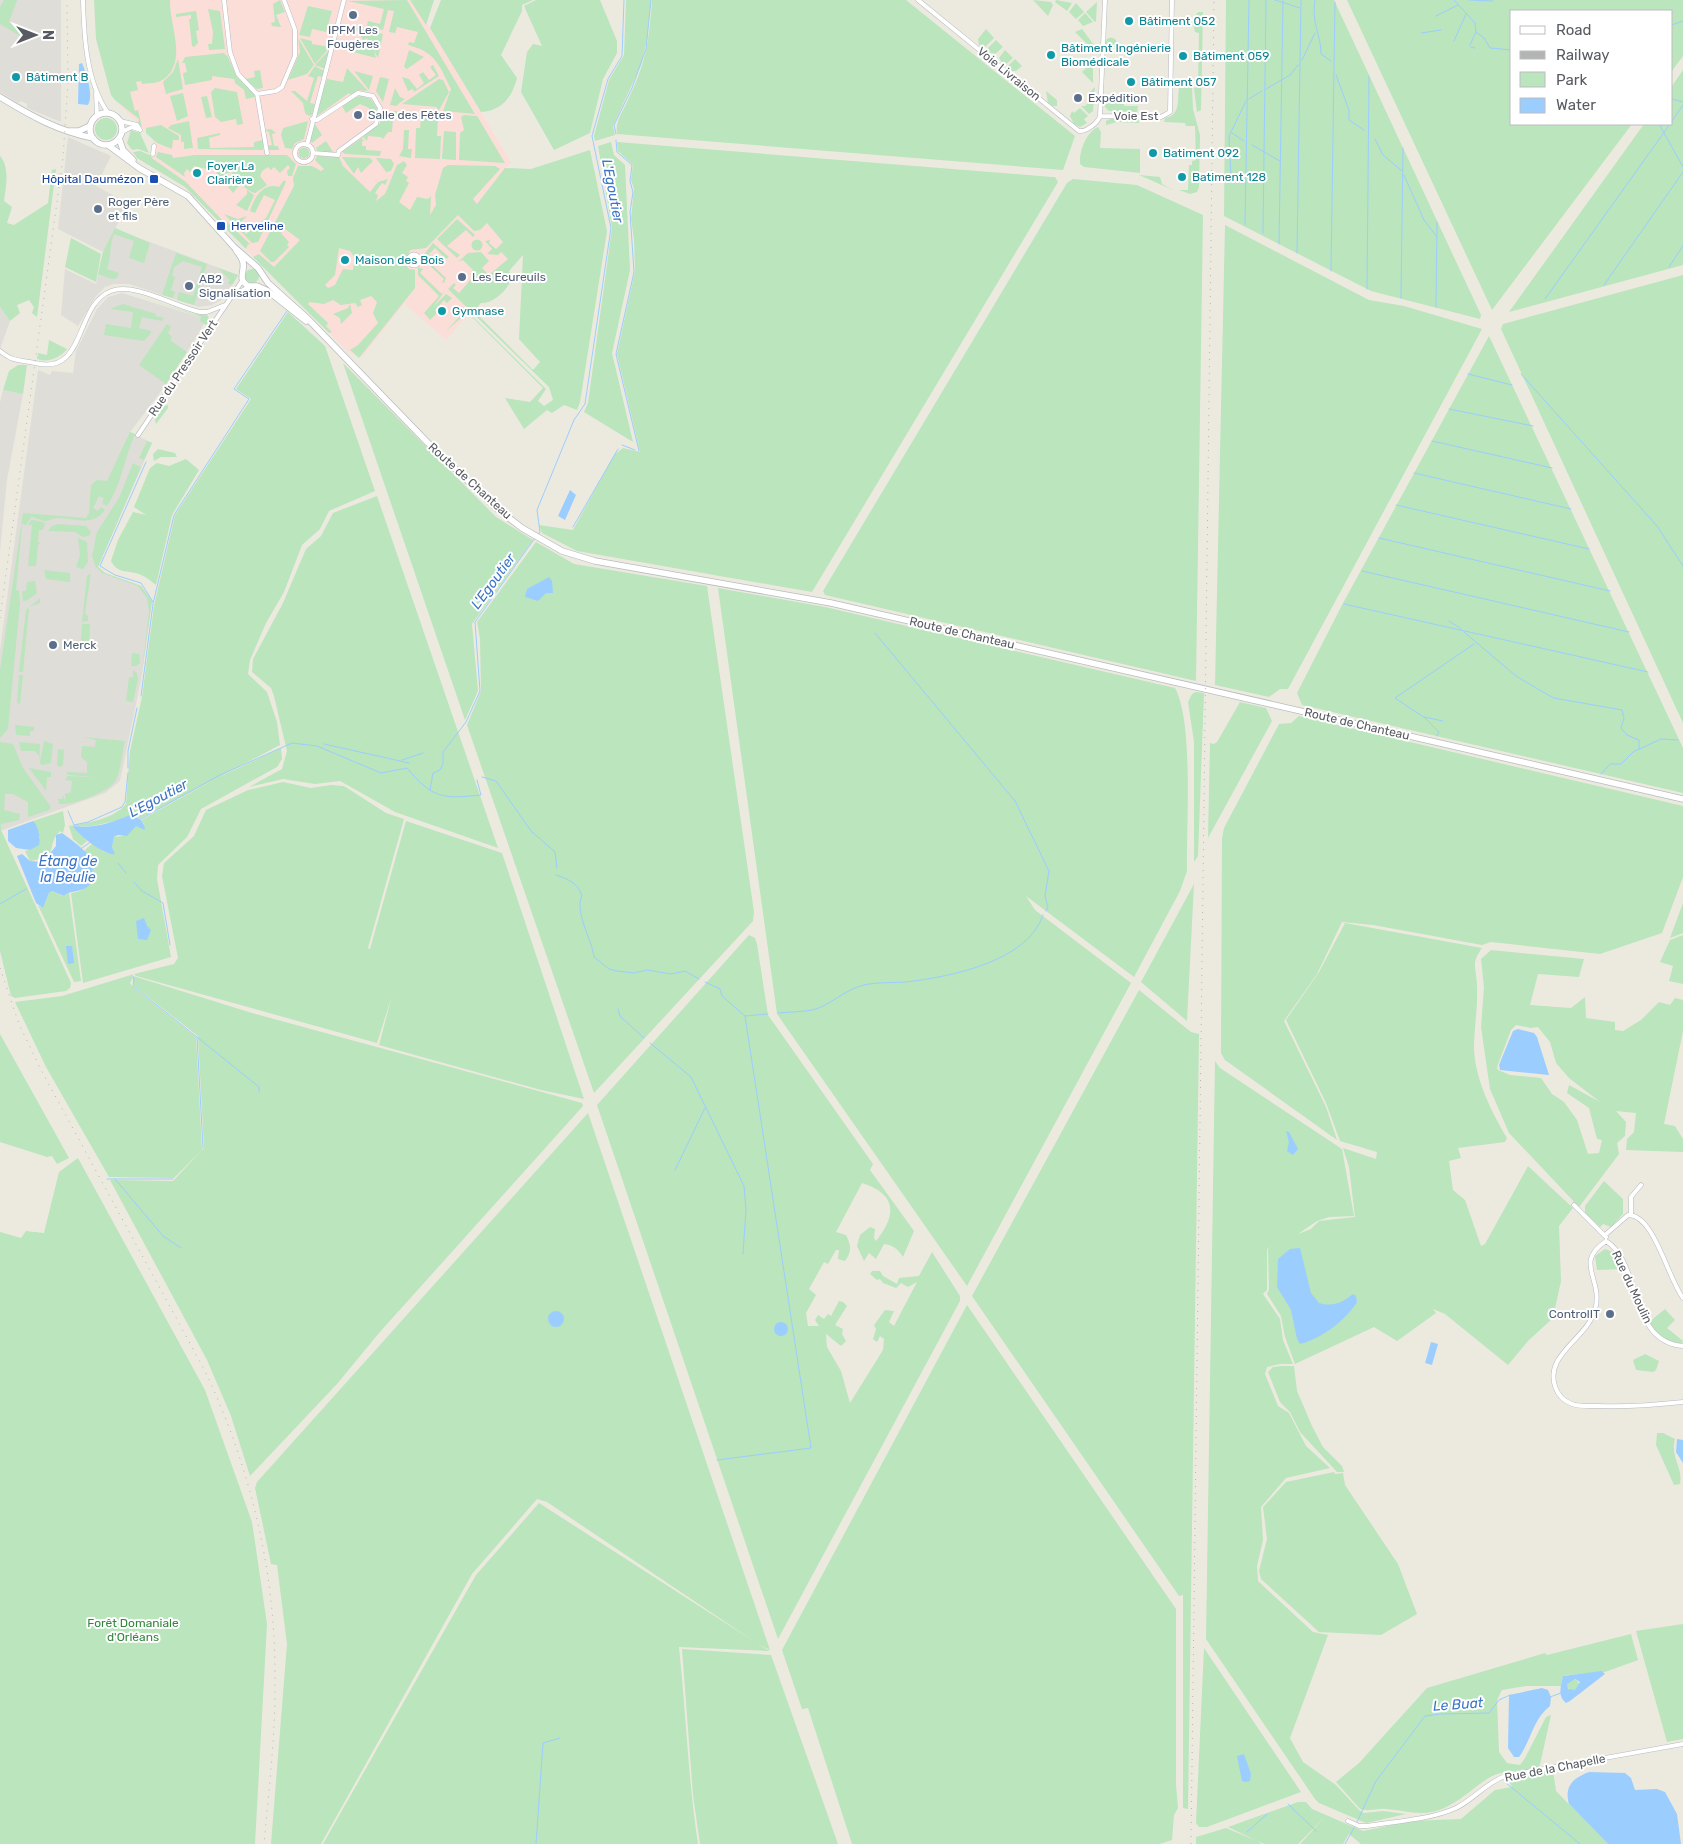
<svg xmlns="http://www.w3.org/2000/svg" width="1683" height="1844" viewBox="0 0 1683 1844" font-family="Rubik,sans-serif">
<rect width="100%" height="100%" fill="#eceadf"/>
<path fill="#dfddd7" d="M0,0H61V122L27,108V104L21,101L18,103L0,92Z
M68,137L111,156L96,186L128,203L115,229L238,275L223,299L212,305L199,307L129,284H114L105,287L96,296L78,326L61,315L65,269L96,284L103,252L58,229Z
M122,293L206,319L199,333L159,394L130,432L152,443L98,567L105,573L141,586L152,601L141,680L120,781L105,793L0,831V650L38,370L50,375L52,371L73,373L76,351L97,309L108,297Z
M0,307L10,321L0,349Z
M3,390L23,394L7,480L0,551V402Z"/>
<path fill="#fcded9" d="M164,0H413L511,162L477,204L524,250L446,340L404,304L363,356L348,352L185,187L143,161L153,155V139L115,100L106,76Z"/>
<path fill="#bae5bd" fill-rule="evenodd" d="M4,0H17L9,22L28,38L27,40L0,24V7Z
M94,0H170C169,25 188,61 164,79C158,84 147,83 142,84L141,81L136,82L138,90L130,92L135,111L138,110L142,127L138,123L139,119L115,100L111,95L96,39Z
M280,0L285,12L276,15L281,27L272,26L271,23L275,22L273,4L268,7Z
M407,0L475,114L443,111L451,89C439,65 436,52 408,45L409,42L414,43L418,32L397,27L395,33L389,32L394,11L388,10L383,30L367,26L368,21L380,24L384,9L348,1Z
M410,0H434L426,25Z
M441,0H533L522,5V11L501,55L517,78C512,98 501,111 481,112L430,28Z
M536,0H600L617,41V53L603,79L590,133L554,150L521,92L527,52L533,44L542,46L524,6Z
M626,0H651L647,40L641,65L613,126L615,135L595,141L594,136L609,80L624,55Z
M652,0H906L1075,136L1063,170L617,134C615,122 622,113 627,102C646,63 649,42 652,0Z
M1033,0L1051,2L1053,5L1048,16Z
M1056,0L1072,3L1067,11L1055,2Z
M1226,0H1334L1481,315L1480,319L1371,291L1224,216Z
M1347,0H1683V56L1672,71V11H1512V124H1632L1492,310Z
M1097,2L1096,21L1095,22L1086,12Z
M1076,3L1084,12L1076,19L1069,12Z
M308,6L332,11L326,32L312,29L310,37L299,35Z
M208,9L220,11L225,49L209,50L208,44H212L213,32Z
M196,11L199,30L196,31L198,43L194,47L192,46L189,19H191V15L176,17V14Z
M1198,12H1203L1201,110L1197,112L1194,89L1198,85L1199,33L1195,32L1192,21Z
M1085,13L1093,22L1083,26L1078,20Z
M354,26L383,34L378,58L367,38L363,40L357,30L355,32Z
M986,29L994,38L983,49L979,45L978,39Z
M1082,29L1094,45V51L1075,32Z
M1105.5 43a5.5 5.5 0 1 1 11 0a5.5 5.5 0 1 1-11 0Z
M298,38L314,65L307,74L288,80L300,52Z
M300,38L312,41V44L330,47L315,64Z
M996,40L1003,47L995,54L985,51Z
M363,41L374,51L376,58L349,51Z
M330,49L325,69L315,65Z
M409,50L424,57L407,69L404,67Z
M1005,50L1013,58L1004,66L999,58Z
M224,53L228,57L237,77L254,93L255,97L246,99L244,90L235,83L234,79L212,76V80L185,85L183,73L187,72L185,63H182L185,57Z
M178,59L183,89L166,94L163,82L173,72Z
M1015,59L1022,66L1016,71H1009L1006,68Z
M1084,64H1093V83L1082,72L1087,67Z
M433,65L439,76L414,92L413,89L408,91L402,77L409,79L417,89L424,83L419,75L423,72L429,80L436,75L430,67Z
M315,66L324,71L323,77L318,76L310,103L315,104L312,115L309,116L305,113L303,103L291,91H295L307,101L314,78L308,76Z
M347,68L368,91L359,90L351,95L349,93L317,116L318,118L315,115L327,79L343,82Z
M260,70L263,88L257,89L245,79L255,77L254,71Z
M1683,70V265L1509,312L1644,124H1672V86Z
M354,71L373,76L369,90Z
M380,77L389,79L383,102L376,91Z
M439,79L443,80L449,92L439,110L437,111V107L402,104Z
M1095,87L1093,111L1089,114L1081,106H1085L1094,98L1089,93Z
M1192,87L1193,109L1200,135L1199,187L1197,192L1190,194L1179,190H1188L1189,165H1192V161L1196,160L1195,126H1186L1185,123L1164,122L1165,118C1181,115 1177,101 1179,88Z
M215,88L237,92L243,124L237,125L236,119L221,122L215,117L211,92Z
M395,88L400,97L405,99L396,106L390,105Z
M1046,91L1057,100V106H1053L1048,103Z
M183,93L188,116L177,121L170,96Z
M207,96L212,117L206,118L201,97Z
M361,96L371,99L377,108L373,122L369,116V108L360,104L346,113L342,106L355,97Z
M1105,99H1124V106H1138L1137,112L1109,111L1104,106Z
M1080,108L1088,116L1084,119L1087,123L1080,127L1074,124L1070,116L1072,111L1074,113Z
M397,111L398,118H393L392,132H388L383,139L381,137L368,136L367,141L363,137L380,123L383,112Z
M421,113V117L434,118L435,114L441,116L438,118L437,136H441L440,159L415,158L416,128H420L421,117L417,116Z
M464,115L477,116L505,163L459,160L460,133L464,130L461,117Z
M95 129a11 11 0 1 1 22 0a11 11 0 1 1-22 0Z
M1110,119H1139V123L1117,122L1106,125V121Z
M189,121L193,148L184,149V142H181V135L168,128L171,125Z
M308,121L304,139L295,143L292,149L285,148L281,135L283,128Z
M315,124L322,135L312,143L310,140Z
M161,125L179,136V140H173L172,149L157,143L146,133V128Z
M1098,127L1101,132L1100,148L1140,149V173L1084,167L1080,164C1079,152 1086,132 1098,127Z
M271,129L276,133L272,134L274,146H278L279,150H269L268,146L272,145L269,132L265,130Z
M131,130L140,133L149,153L138,149L132,150L127,143Z
M404,130H409L408,149H412L411,158L399,156L403,149Z
M444,131L456,132V160L442,159Z
M220,133V135L209,138L210,148L254,147V142L263,140V150L198,149L197,138Z
M362,138L364,141H362V146H366V150L381,151L380,156L345,154L342,152Z
M326,141L333,152H318L316,148Z
M611,142L614,155L625,165L630,270L612,353L633,442L584,412L588,403L612,228L598,146Z
M617,142L1052,177H1055L1058,182L812,592L577,551L542,533L539,525L573,530L614,455L623,448L640,452L617,354L635,271L634,240L631,218L634,189L631,180L633,165L618,151Z
M298.5 153a5.5 5.5 0 1 1 11 0a5.5 5.5 0 1 1-11 0Z
M590,150L607,231L580,402L577,410L564,405L552,413L547,410L524,429L505,398L530,402L543,388L470,315L462,317L446,331L460,316L457,312L463,307L546,389L538,401L544,406L553,400L549,387L448,289L454,283L456,285L453,288L459,293L473,277L470,274L473,270L463,260L458,262L468,253L481,252L489,261L482,268L489,275L508,259L501,252L498,255L487,254L492,249L485,241L490,240L489,243L496,249L503,242L487,223L480,230L474,231L458,215L426,248L410,250L405,263L409,269L415,270V288L359,358L350,350L358,345L378,323L373,313L377,302L371,296L360,300L362,305L358,307L355,303L341,305L333,300L324,304L310,302L308,304L328,323L326,326L332,332L329,333L253,257L259,254L274,267L300,240L285,229L281,233L289,242L287,245L289,247L274,262H271L260,251L294,186L293,178L298,166H312L321,171L324,169L315,160L317,156L339,157L343,166L370,192L378,182L388,179L385,185L382,183L375,193L378,195L376,201L385,194L397,165L404,161L407,165L402,173L408,177L406,181L409,183L399,202L410,210L417,197L428,199L431,196L430,215L436,205L435,195L443,168L448,165L495,166L500,169L473,199L477,204L505,168L531,169ZM339,248L350,251L355,258L353,270L343,269L335,285L328,288L325,285L335,275ZM523,255L519,339L540,362L533,370L474,311L481,303C494,304 510,288 512,276L509,271Z
M140,151L150,155L153,159L186,182L224,222L226,221L251,245L248,244L246,249L185,187L137,158L133,152Z
M158,152L172,155L173,158L195,155H287L296,164L292,176H288L287,171L290,168L288,165L280,173L274,167L271,170L268,167L262,171L260,176L267,185L255,193C238,189 232,163 213,162L206,169L194,166L190,172L187,169L184,173L185,177L156,157Z
M0,156C10,167 6,187 4,201L12,207L7,223L14,225L48,203L52,170L56,169L37,317L32,313L34,307L29,300L17,305L20,313L10,321L0,307Z
M342,157L370,158L373,161L361,173L358,167L354,174Z
M376,158L391,159L394,164L391,171L386,172Z
M221,166L231,173H227L219,181L215,176Z
M1139,175L1160,177L1162,184L1173,190Z
M235,177L243,186H239L233,193L228,187L235,180Z
M1073,179L1137,185L1203,215L1196,681L825,595L823,591L1067,183Z
M284,180L286,182L258,242L252,243L224,214L238,219L247,216L238,225L246,234L266,218L275,200L264,195L255,213L250,211C254,198 263,182 279,187Z
M247,190L254,195L247,211L236,205L247,194Z
M457,219L475,235L473,237L466,230L447,246L460,255L457,258L437,239Z
M1225,225L1369,300L1404,306L1482,329L1288,689H1280L1269,697L1215,685Z
M115,228L150,243L144,263L129,258L134,241L114,234C109,245 112,255 107,269L119,273L117,278L112,279L98,274L103,252Z
M71,238L101,254L96,282L65,267Z
M471.5 245a5.5 5.5 0 1 1 11 0a5.5 5.5 0 1 1-11 0Z
M433,243L449,257L446,259L435,248L429,254L438,267L429,258L423,256Z
M176,253L207,264L194,305L177,300L179,292L193,296L202,267L183,261L174,267L172,276L175,277L171,290L175,292L173,298L162,295Z
M424,261H428L446,278L444,283L442,282L444,279L428,264L425,267Z
M418,267L423,269L420,273L442,294L445,291L433,307L446,294L452,298L447,303L444,300L435,310L437,313L430,320L424,313L439,296L418,275Z
M218,268L238,275L233,284L230,285L228,283L230,280Z
M245 276a7 7 0 1 1 14 0a7 7 0 1 1-14 0Z
M1683,275V723L1501,329L1503,324Z
M132,294L194,314L207,315L210,320L206,325L200,321L201,317Z
M123,304L156,314L155,316L164,318L162,321L142,317L139,328L151,331V333L144,341L104,335L106,324L131,328L133,312L110,309Z
M350,304L352,313L341,324L340,318L333,314L348,308Z
M288,312L325,346L375,491L329,511L320,529L302,545L284,592L266,623L250,660L248,674L267,692L277,722L280,745L139,819L138,817C115,818 97,829 74,826L87,841L81,846L73,839L69,826C87,823 114,819 126,804L130,751L142,697L154,606L175,515L251,399L236,389Z
M167,324L171,327L168,333L172,337L170,340L187,352L166,384L139,365Z
M1489,336L1683,748V793L1302,705L1297,693L1342,605Z
M49,340L67,349C60,358 48,363 37,359L38,353L47,355Z
M343,363L496,517L533,540L472,624L478,691L465,720Z
M18,365H27L23,394L3,390L9,371Z
M168,405V408L156,424L155,420L164,406Z
M130,432L135,434C124,458 122,484 107,506L102,503L104,498L99,496L93,508L98,511L101,507L105,510C93,527 74,518 57,518C53,518 49,521 46,521C41,521 36,517 31,517L26,525L22,524L16,590L19,591L20,603L8,729L0,738V670L23,513L86,518L89,513L91,485L97,480L107,481Z
M147,441L152,443L144,460L139,458Z
M158,449L175,453L177,457H161L154,461L153,454Z
M186,459L199,470L172,515L156,585C151,581 145,576 139,574C127,570 118,574 111,561L118,540L133,512L146,515L134,507L150,468L157,463L169,466Z
M133,463L141,467L98,567L105,573L141,586L152,601L141,680L149,611L147,598L138,586L102,573L96,567L92,556L97,532L119,498Z
M377,496L498,848L395,812L340,781L315,784L283,779L249,787L282,769L287,751L274,696L271,688L252,672L253,659L283,603L306,549L321,536L333,513Z
M34,520L45,523L43,530H39L38,542L41,544H38L36,566H28L32,525H28L30,521Z
M58,524L86,526L91,532L89,536L83,537L75,532L48,531L52,526Z
M78,538L87,542L88,562L83,569L76,567L80,555Z
M536,542L574,564L707,586L754,912L753,921L594,1093L467,725L481,691L480,639L477,622Z
M44,570L70,573V582L46,579Z
M91,573L85,613L88,616V621L82,622L87,576Z
M35,581L37,593L26,601H23L22,591H26L27,582Z
M718,588L825,607L1175,688C1194,723 1186,827 1187,871L1180,891L1134,977L1026,896L1035,910L1131,983L967,1286L777,1014Z
M40,598V603L29,607L23,672H19L26,610Z
M82,624H90L89,642L81,640Z
M139,651L140,663L136,666H131L132,653L139,654Z
M133,670L137,673L138,679L133,702L126,701L129,677H133Z
M19,675H23L20,704L17,703Z
M1196,692L1204,693L1198,856L1194,862V742L1188,702L1192,694Z
M1240,702L1266,708L1272,721L1208,838L1210,743L1214,744L1217,742Z
M1299,716L1683,806V877L1662,933L1600,954L1491,942L1482,945L1373,925L1342,922L1317,974L1284,1021L1326,1107L1337,1140L1225,1060L1221,1053L1222,839L1224,828L1279,724L1291,723Z
M15,725L34,727V731H30V736L16,735Z
M82,737L125,741C122,753 121,769 116,780C110,792 71,806 59,804L58,799H62L63,795L66,803L65,794L71,792L72,781L65,780L68,776L104,778L69,775L66,772L87,773V762L81,757L82,746L95,747L96,740Z
M44,741L53,744L51,763L41,765L40,762Z
M0,742L13,744L23,768L51,807L49,810L28,817V802L13,794H5L4,810L20,814L19,820L1,824V830L71,983L70,988L66,991L15,998L11,996L0,951Z
M19,742L40,744L39,765V756L35,751H21Z
M281,748L282,759L277,767L201,809L187,837L158,865L157,879L171,957L83,983L71,893C91,891 92,877 94,860L84,851L93,843L104,852L115,854L112,847L114,837L123,836L136,826L142,827L144,824L141,820L217,778Z
M58,749L64,750L63,765L60,767L57,765Z
M29,768L51,772V777H47L46,791Z
M283,782L311,788L331,785L344,786L386,813L404,819L368,948L370,949L406,821L502,853L584,1099L541,1090L379,1045L392,996L377,1043L136,976L134,974L174,964L178,958L162,876L164,863L194,836L206,810L248,790Z
M63,811L65,825L63,833L60,831C44,847 62,856 30,861L25,851L30,850L40,838L33,821Z
M1194,884L1187,1021L1141,982Z
M52,891L63,896L69,893L81,981L74,982L38,905L43,908L49,893Z
M1683,903V933L1670,938Z
M1345,923L1482,948C1470,964 1477,969 1477,987C1478,1008 1474,1028 1474,1049C1475,1079 1492,1113 1507,1138L1505,1142L1458,1148L1461,1158L1449,1161L1453,1190L1465,1200L1481,1246L1485,1244L1528,1166L1573,1208L1559,1226L1561,1281L1553,1318L1528,1341L1508,1365L1445,1314L1433,1309L1436,1313L1397,1341L1374,1327L1295,1364L1285,1337L1281,1316L1267,1294L1269,1289L1268,1249L1273,1246L1267,1249V1290L1263,1294L1280,1319L1283,1340L1293,1364H1280L1267,1367L1265,1374L1278,1406L1289,1413L1306,1446L1330,1468L1286,1478L1261,1507L1263,1540L1257,1566L1258,1581L1313,1632L1328,1635L1290,1738L1303,1762L1336,1785L1359,1810L1364,1813L1383,1811L1406,1814L1366,1823L1319,1803L1315,1799L1206,1639L1215,1061L1220,1068L1342,1149L1354,1216L1329,1217L1317,1221L1298,1234L1311,1229L1319,1221L1355,1217L1349,1167L1343,1148L1376,1159L1377,1152L1340,1141L1326,1103L1286,1020L1319,972Z
M749,935L755,938L757,944L768,1015L873,1164L870,1170L914,1231L903,1257C898,1249 893,1245 884,1244L876,1259L869,1253L864,1261L857,1246L860,1235L870,1227L875,1229L874,1238L876,1241C897,1215 897,1194 862,1183L836,1232L846,1235C851,1245 852,1251 845,1261L838,1259L839,1250H836L828,1264L824,1262L809,1289L816,1295L806,1313L808,1326H819L815,1320L818,1315L824,1319L828,1314L831,1316L839,1301L843,1302L847,1306L835,1325L843,1329L842,1334L846,1341L841,1346L826,1334L827,1347L841,1371L850,1403L883,1350L884,1339L880,1336L877,1342L873,1339L876,1329L874,1325L885,1310L894,1311L889,1322L894,1326L917,1282L908,1287L901,1283L896,1288L883,1283L880,1279L877,1280L870,1274L872,1271H880L883,1276L897,1284L899,1278L919,1276L932,1252L960,1296V1301L778,1639L597,1105Z
M1683,935V984L1669,981L1673,966L1660,962L1670,940Z
M1491,950L1584,959L1579,977L1538,974L1530,1005L1571,1008L1585,997L1586,1018L1615,1022V1030L1623,1031L1641,1020L1659,1002L1670,1005L1675,998L1683,1000V1031L1664,1124L1675,1126L1683,1139V1152L1626,1150L1627,1139L1634,1132L1636,1113L1616,1111L1626,1122L1625,1136L1617,1143L1619,1154L1579,1207L1509,1133L1490,1089L1481,1027L1484,987L1481,959ZM1516,1025L1531,1028L1538,1027L1550,1042L1556,1063L1569,1078L1600,1102L1569,1085L1567,1093L1589,1108L1597,1139L1602,1140L1599,1153L1588,1154L1577,1120L1564,1102L1552,1094L1541,1078L1510,1075L1498,1070L1497,1067L1511,1030Z
M131,975L133,978L130,983L132,986L196,1037L202,1150L174,1178L109,1177L46,1067L15,1002L62,996Z
M133,976L252,1013L582,1103L583,1106L379,1333L337,1384L250,1476L231,1416L207,1360L110,1180L173,1181L204,1148L198,1036L134,986Z
M1139,990L1191,1032L1199,1034L1188,1809L1183,1808V1595L1179,1596L972,1296Z
M0,1034L69,1158L57,1164L52,1156L47,1157L0,1142Z
M588,1113L770,1650L755,1643L770,1651L679,1647C686,1713 688,1779 698,1844H323L476,1575L539,1503L755,1642L547,1502L537,1499L472,1574L321,1844H271L287,1644L277,1565L271,1564L255,1488L257,1482Z
M78,1158L205,1390L252,1522L267,1624L255,1844H0V1232L21,1238L26,1231L44,1233L59,1172Z
M1604,1181L1623,1199V1214L1611,1227L1603,1224L1600,1227L1585,1213V1206Z
M1605,1249L1615,1253L1623,1269L1597,1270L1595,1256Z
M967,1305L1176,1609V1785L1178,1808L1174,1815L1172,1840L1160,1844H852L808,1708L802,1709L782,1650Z
M1665,1309L1675,1320L1667,1328L1683,1341L1681,1344C1666,1342 1657,1334 1649,1322Z
M1645,1354L1659,1361L1656,1370L1653,1372L1636,1370L1633,1360Z
M1282,1366H1294L1297,1391L1312,1426L1323,1447L1342,1466L1344,1472H1337L1300,1432L1290,1412L1280,1402L1268,1372L1273,1367Z
M1657,1433H1663L1675,1439C1670,1458 1683,1466 1680,1484L1674,1485L1656,1445Z
M1334,1472L1335,1474L1343,1473L1345,1485L1398,1564L1417,1614L1381,1635L1319,1632L1261,1579L1259,1571L1267,1539L1263,1507L1286,1482Z
M1683,1624V1739L1667,1742L1636,1631Z
M1631,1634L1638,1660L1605,1672L1567,1675L1563,1676L1561,1686H1526L1502,1690L1497,1700L1499,1752L1507,1763L1520,1765L1525,1758L1546,1717L1551,1715L1539,1769C1523,1771 1502,1769 1487,1779C1469,1791 1454,1807 1432,1812C1416,1815 1402,1810 1386,1809C1377,1808 1369,1812 1360,1809L1336,1782L1359,1763L1427,1688L1545,1653L1547,1655Z
M1204,1648L1301,1792L1207,1827H1199L1196,1823Z
M682,1649L771,1655L838,1844H700L693,1795Z
M1567 1685a6 6 0 1 1 12 0a6 6 0 1 1-12 0Z
M1553,1770L1556,1791L1608,1844H1361L1349,1834L1343,1844H1300L1325,1817L1298,1844H1264L1258,1841L1262,1844H1196V1837L1226,1828L1257,1841L1228,1827L1298,1802H1306L1312,1809L1363,1831L1411,1821L1461,1819L1495,1790L1512,1787L1508,1779Z"/>
<path fill="#9ccdff" fill-rule="evenodd" d="M82,63C86,73 94,95 88,105L78,104L79,64Z
M570,490L576,495L565,520L558,516Z
M549,577L552,581L553,593H546L538,601L525,597L527,589Z
M130,815C139,817 144,821 145,830L136,826L127,836L118,835L114,837L112,847L115,854C105,856 78,835 73,826C94,829 111,823 130,815Z
M33,821C38,825 41,838 39,845L30,850L16,848L8,841V830Z
M62,833C74,841 84,850 94,860L91,883C83,894 71,889 64,896L52,891L49,893L43,908L36,903L17,856L22,854L30,861L43,862L56,846V835Z
M144,918L147,926L151,930L147,940L138,939L136,921Z
M66,946H72L74,963L68,964Z
M1518,1029L1534,1033L1537,1037L1549,1075L1500,1070L1499,1065L1513,1031Z
M1286,1131L1289,1132L1298,1149L1293,1155L1287,1151L1289,1142Z
M1300,1248L1311,1293L1319,1303C1333,1307 1342,1303 1353,1294L1356,1296L1357,1302C1346,1320 1321,1339 1300,1344L1297,1339L1291,1310L1277,1287L1278,1259L1290,1249Z
M548 1319a8 8 0 1 1 16 0a8 8 0 1 1-16 0Z
M774 1329a7 7 0 1 1 14 0a7 7 0 1 1-14 0Z
M1431,1342L1438,1344L1432,1365L1425,1363Z
M1677,1439L1683,1440V1463L1676,1452Z
M1602,1671L1605,1674L1570,1701L1566,1703C1557,1695 1561,1687 1563,1676ZM1575,1679L1580,1682L1575,1690L1568,1689L1567,1684Z
M1542,1688L1548,1690L1551,1697L1550,1706C1533,1719 1531,1741 1519,1757H1514L1508,1748L1509,1695Z
M1244,1754L1251,1774L1250,1781L1245,1782L1242,1781L1237,1756Z
M1589,1772L1625,1773L1631,1778L1635,1790L1657,1789L1665,1792L1677,1814L1681,1844H1608L1569,1804C1564,1786 1573,1778 1589,1772Z"/>
<g fill="none" stroke-linecap="round" stroke-linejoin="round">
<path stroke="#9ccdff" stroke-width="1" d="M1275,0L1300,8
M1315,0C1311,24 1321,34 1321,54L1331,61
M1454,0L1475,23L1476,32L1484,38L1490,48L1512,50
M1469,0L1493,1
M1436,16L1458,5
M1672,25L1683,21
M1421,33L1441,30
M1454,41L1466,14
M1470,45L1476,32
M1471,47L1475,48
M1302,60L1315,33
M1336,75L1349,110V120L1364,130
M1266,89L1290,75L1298,65
M1249,99L1262,91
M1672,99L1683,102
M1672,121L1683,105
M1659,124L1683,167
M1232,133L1244,141
M616,134L614,125L632,88L646,49L651,0
M1375,139L1383,155L1402,171
M616,140L617,152L632,165L630,181L633,192L630,212L634,272L616,354L639,451
M1252,145L1280,161
M1404,175L1424,220L1437,237
M1231,178L1229,136L1246,101
M1245,225L1249,0
M1263,233L1266,0
M1279,244L1283,0
M1297,253L1301,0
M1669,267L1683,246
M1331,271L1335,2
M1604,285L1683,172
M1367,289L1369,76
M1401,298L1403,148
M1545,299L1670,124
M1436,307L1437,222
M1468,374L1512,385
M1521,374L1657,526L1683,566
M1449,409L1533,426
M1432,441L1552,468
M622,445L635,450
M146,462L100,566L115,575L141,583L153,602
M1414,473L1571,509
M1396,505L1589,549
M573,527L618,449
M538,535L540,532L537,510L574,420L585,404L611,228L592,136L608,79L622,56L624,0
M1379,538L1610,591
M1362,571L1629,632
M1344,604L1648,672
M1449,621L1461,629
M1464,632L1516,676L1543,692L1554,698L1622,710L1624,718L1621,728L1627,735L1639,740V749
M875,633L1015,801L1049,871L1045,896L1048,907L1046,911
M141,696L153,604L174,515L249,399L234,389L287,311
M1424,717L1443,721
M1437,736L1439,732L1425,718L1395,698L1474,644
M324,744L409,763
M402,760L423,753
M128,768V751L137,708
M1601,774L1610,764H1621L1633,752L1661,739L1678,740
M482,777L496,781L531,831L555,852L557,868
M430,790L433,773L440,770L443,764V752L466,722L480,691L475,622L535,538
M68,811L74,825L88,822L122,807L125,802L128,773
M139,820L218,776L292,743L317,746L381,773L407,768C433,799 443,799 481,795L477,780
M79,850L92,841
M118,863L126,873
M556,875C568,879 578,883 582,896C574,911 592,940 594,957L609,969L617,971L634,973L647,970L671,974L685,971L699,979
M134,882L142,891L163,903L170,945
M0,904L26,889
M132,975L134,978L133,986L197,1037L203,1148
M705,982L720,989L722,996L745,1016L768,1014
M618,1009L620,1016L644,1038
M778,1013C789,1012 801,1012 812,1010C830,1006 845,989 864,985C877,982 892,983 906,982C949,977 1028,962 1043,915
M197,1037L259,1087V1092
M650,1043L691,1077L744,1186L746,1209L743,1254
M675,1170L705,1108
M107,1179H173
M115,1179L163,1236L181,1248
M717,1460L811,1448L745,1016
M1550,1697L1561,1693
M1505,1782L1580,1844
M1288,1804L1316,1831
M1357,1822L1376,1781L1425,1716L1441,1714L1489,1713L1499,1700L1510,1695
M1247,1832L1267,1814
M536,1844L543,1743L560,1738
M1345,1844L1355,1826"/>
<defs>
<path id="street" d="M83,0C84,37 86,81 108,113
M224,0L230,52L238,74L257,94L267,153
M918,0L1079,131C1086,132 1098,123 1100,116
M96,93L97,116
M257,94L276,91L282,87L295,56V30L284,0
M1100,116L1161,117L1170,112L1172,0
M1100,116L1105,0
M312,119L317,120L358,93L373,96L380,108L376,124L339,151L338,155L313,153
M120,121L137,125L140,130
M122,132L132,127L138,129
M295 153a9 9 0 1 1 18 0a9 9 0 1 1-18 0Z
M307,145L344,0
M153,154L154,146
M408.5 260a5.5 5.5 0 1 1 11 0a5.5 5.5 0 1 1-11 0Z
M233,295L249,287
M0,351C15,363 18,359 35,363C87,376 74,305 111,291C135,282 175,307 200,312H207L225,305
M138,435L242,281
M1574,1205L1606,1237
M1631,1215V1197L1641,1185
M1605,1235L1628,1215C1654,1214 1668,1279 1683,1298
M1606,1241C1573,1263 1604,1279 1595,1310C1589,1331 1567,1343 1557,1362C1549,1378 1555,1398 1572,1404C1580,1407 1590,1406 1599,1406C1627,1407 1655,1405 1683,1402
M1606,1241C1642,1263 1628,1342 1683,1346
M1348,1821L1359,1826H1367C1396,1821 1429,1820 1456,1808C1474,1799 1486,1783 1505,1776L1683,1744"/>
<path id="secondary" d="M0,97C31,116 58,131 93,138
M90 129a16 16 0 1 1 32 0a16 16 0 1 1-32 0Z
M69,131H79L90,126
M119,138L123,150L133,160
M108,145L139,168L188,196L234,247L258,268L268,283L306,317L427,442L496,508L522,528L562,551L595,561L831,603L1683,799
M236,250C239,254 242,258 243,262C245,273 237,279 248,286H257L268,291L306,321"/>
</defs>
<use href="#street" stroke="#b7b9bf" stroke-width="5"/>
<use href="#secondary" stroke="#b8bbc2" stroke-width="7"/>
<use href="#street" stroke="#fff" stroke-width="4"/>
<use href="#secondary" stroke="#fff" stroke-width="5.5"/>
<path stroke="#b3b4b4" stroke-width="1" stroke-dasharray="1 6" stroke-linecap="butt" d="M0,618L63,158L68,81L67,0
M0,968L19,1024L40,1068L205,1371C250,1466 275,1569 275,1674C276,1731 269,1788 264,1844
M1191,1844L1214,0"/>
</g>
<g fill="#5c6f8a" stroke="#fff" stroke-width="2">
<circle cx="353" cy="15" r="5"/>
<circle cx="1078" cy="98" r="5"/>
<circle cx="358" cy="115" r="5"/>
<circle cx="98" cy="209" r="5"/>
<circle cx="462" cy="277" r="5"/>
<circle cx="189" cy="286" r="5"/>
<circle cx="53" cy="645" r="5"/>
<circle cx="1610" cy="1314" r="5"/>
</g>
<g fill="#0f9aa8" stroke="#fff" stroke-width="2">
<circle cx="1129" cy="21" r="5"/>
<circle cx="1051" cy="55" r="5"/>
<circle cx="1183" cy="56" r="5"/>
<circle cx="16" cy="77" r="5"/>
<circle cx="1131" cy="82" r="5"/>
<circle cx="1153" cy="153" r="5"/>
<circle cx="197" cy="173" r="5"/>
<circle cx="1182" cy="177" r="5"/>
<circle cx="345" cy="260" r="5"/>
<circle cx="442" cy="311" r="5"/>
</g>
<g fill="#1a4fb4" stroke="#fff" stroke-width="2">
<rect x="149" y="174" width="10" height="10" rx="2.5"/>
<rect x="216" y="221" width="10" height="10" rx="2.5"/>
</g>
<g text-anchor="middle" stroke-width="4" stroke-linejoin="round" paint-order="stroke">
<g font-size="12" fill="#0d838f" stroke="#fff" text-anchor="start">
<text x="1139" y="25">Bâtiment 052</text>
<text x="1061" y="52">Bâtiment Ingénierie<tspan x="1061" dy="14">Biomédicale</tspan></text>
<text x="1193" y="60">Bâtiment 059</text>
<text x="26" y="81">Bâtiment B</text>
<text x="1141" y="86">Bâtiment 057</text>
<text x="1163" y="157">Batiment 092</text>
<text x="207" y="170">Foyer La<tspan x="207" dy="14">Clairière</tspan></text>
<text x="1192" y="181">Batiment 128</text>
<text x="355" y="264">Maison des Bois</text>
<text x="452" y="315">Gymnase</text>
</g>
<g font-size="12" fill="#4e5e75" stroke="#fff" text-anchor="start">
<text x="353" y="34" text-anchor="middle">IPFM Les<tspan x="353" dy="14">Fougères</tspan></text>
<text x="1088" y="102">Expédition</text>
<text x="368" y="119">Salle des Fêtes</text>
<text x="108" y="206">Roger Père<tspan x="108" dy="14">et fils</tspan></text>
<text x="472" y="281">Les Ecureuils</text>
<text x="199" y="283">AB2<tspan x="199" dy="14">Signalisation</tspan></text>
<text x="63" y="649">Merck</text>
<text x="1600" y="1318" text-anchor="end">ControlIT</text>
</g>
<g font-size="12" fill="#585b61" stroke="#fff">
<text transform="translate(1009 74) rotate(39)" y="4">Voie Livraison</text>
<text x="1136" y="120">Voie Est</text>
<text transform="translate(183 368) rotate(-56)" y="4">Rue du Pressoir Vert</text>
<text transform="translate(470 481) rotate(42)" y="4">Route de Chanteau</text>
<text transform="translate(962 633) rotate(13)" y="4">Route de Chanteau</text>
<text transform="translate(1357 724) rotate(13)" y="4">Route de Chanteau</text>
<text transform="translate(1632 1287) rotate(65)" y="4">Rue du Moulin</text>
<text transform="translate(1555 1768) rotate(-11)" y="4">Rue de la Chapelle</text>
</g>
<g font-size="12" fill="#164399" stroke="#fff" text-anchor="end">
<text x="144" y="183">Hôpital Daumézon</text>
<text x="231" y="230" text-anchor="start">Herveline</text>
</g>
<g font-size="12" fill="#32873c" stroke="#fff">
<text x="133" y="1627">Forêt Domaniale<tspan x="133" dy="14">d'Orléans</tspan></text>
</g>
<g font-size="14" font-style="italic" fill="#3c74c6" stroke="#fff">
<text transform="translate(613 191) rotate(79)" y="5">L'Egoutier</text>
<text transform="translate(493 581) rotate(-54)" y="5">L'Egoutier</text>
<text transform="translate(158 798) rotate(-28)" y="5">L'Egoutier</text>
<text x="68" y="866">Étang de<tspan x="68" dy="16">la Beulie</tspan></text>
<text transform="translate(1458 1704) rotate(-4)" y="5">Le Buat</text>
</g>
</g>
<rect x="1510" y="10" width="162" height="115" fill="#ffffff" stroke="#bcbdc0"/>
<rect x="1520" y="26" width="25" height="8" fill="#ffffff" stroke="#bcbdc0"/>
<text x="1556" y="35" font-size="15" fill="#585b61">Road</text>
<rect x="1520" y="51" width="25" height="8" fill="#b3b4b4" stroke="#bcbdc0"/>
<text x="1556" y="60" font-size="15" fill="#585b61">Railway</text>
<rect x="1520" y="72" width="25" height="15" fill="#bae5bd" stroke="#bcbdc0"/>
<text x="1556" y="85" font-size="15" fill="#585b61">Park</text>
<rect x="1520" y="98" width="25" height="15" fill="#9ccdff" stroke="#bcbdc0"/>
<text x="1556" y="110" font-size="15" fill="#585b61">Water</text>
<g transform="translate(35 35) rotate(90)" stroke="#ffffff" stroke-width="4" paint-order="stroke">
<path d="M0-4L9 19L0 12L-9 19Z" fill="#585b61"/>
<text y="-8" font-size="14" font-weight="bold" text-anchor="middle" fill="#585b61">N</text>
</g>
</svg>
